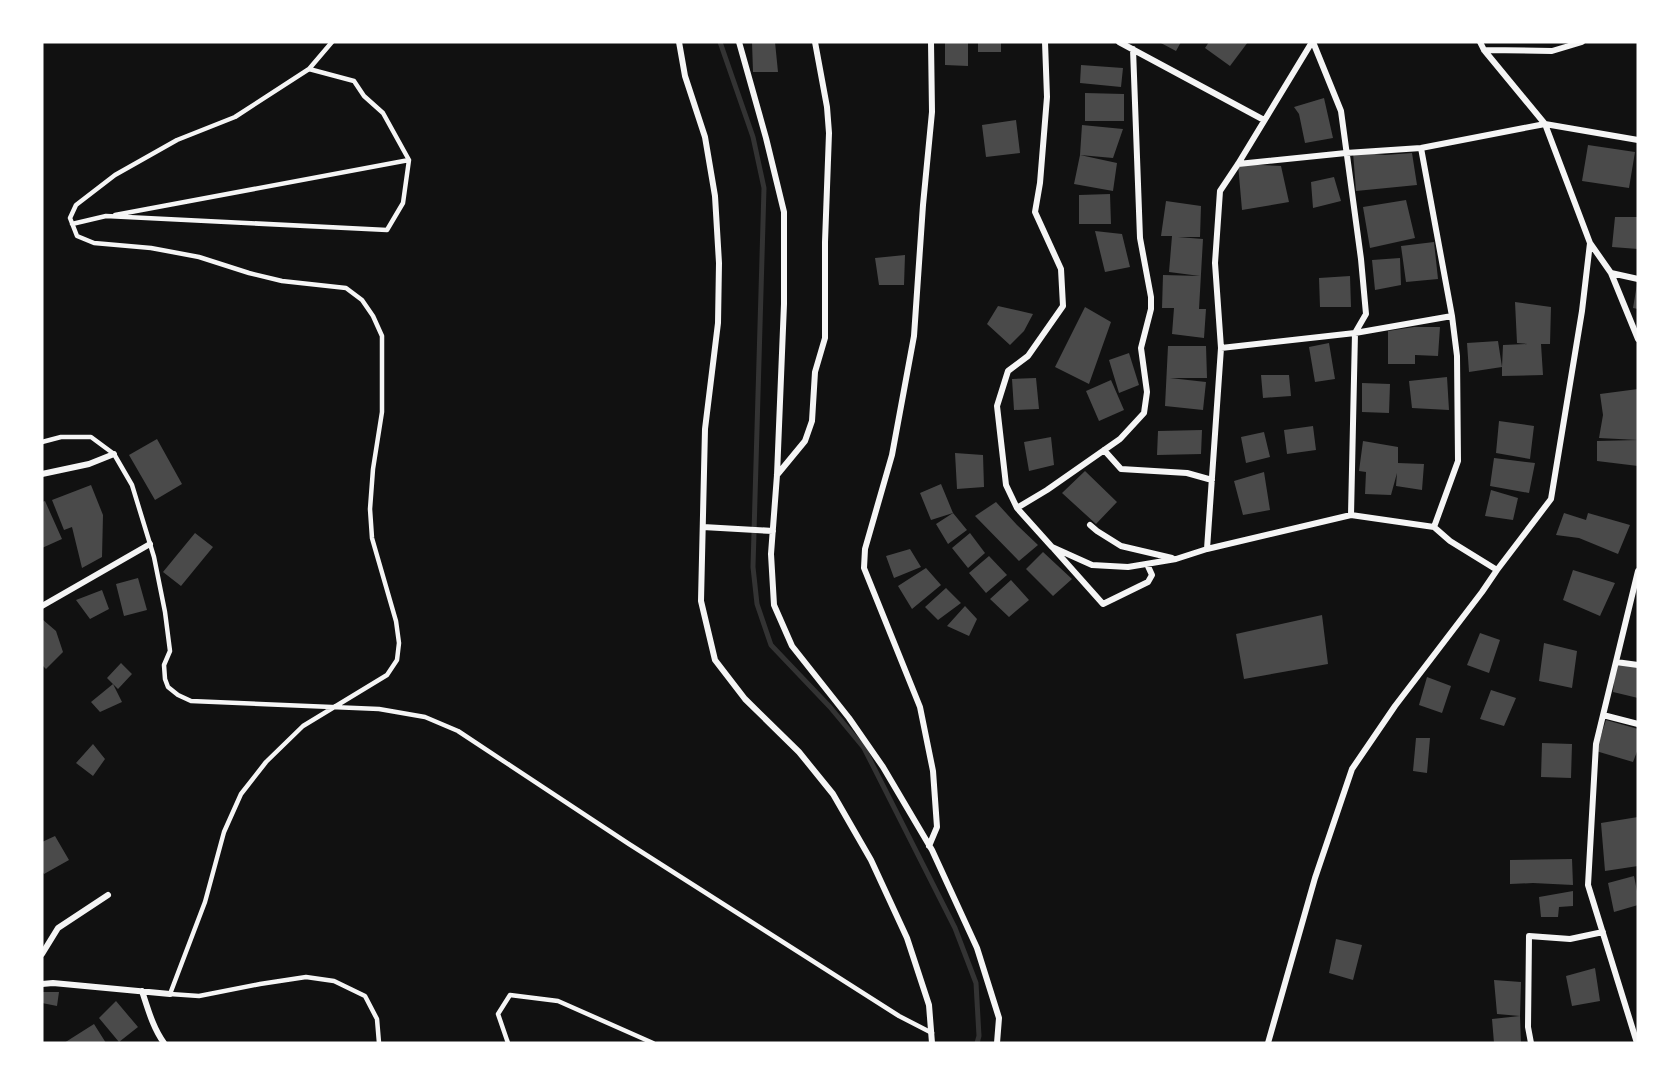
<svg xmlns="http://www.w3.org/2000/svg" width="1680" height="1085" viewBox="0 0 1680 1085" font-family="'PT Sans Narrow',sans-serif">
<rect width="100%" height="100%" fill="#111"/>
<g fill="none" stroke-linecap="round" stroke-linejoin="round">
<path stroke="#333" stroke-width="5" d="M720,42L753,137L764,188L753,567L757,604L771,645L830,707L864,748L955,928L976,983L979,1036L977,1043"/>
</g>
<path fill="#4a4a4a" d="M752,42H775L778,72H753Z
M945,42H968V66L945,65Z
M978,42H1001V52H978Z
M1159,42H1181L1176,51Z
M1209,42H1248L1230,66L1205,48Z
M1081,65L1123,68L1121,87L1080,83Z
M1085,93L1124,94V121H1085Z
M1324,98L1333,138L1305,143L1299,114L1294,107Z
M1016,120L1020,153L986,157L982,125Z
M1082,125L1123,129L1113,158L1080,155L1117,163L1113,191L1074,184L1080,155Z
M1588,145L1635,152L1629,188L1582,181Z
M1353,152L1385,155L1412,153L1417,185L1356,191Z
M1238,164L1281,166L1289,202L1242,210Z
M1334,177L1341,201L1313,208L1311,182Z
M1110,194L1111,224H1079V195Z
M1406,200L1415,238L1370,248L1363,207Z
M1166,201L1201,206L1200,237H1178L1203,239L1199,309H1206L1204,338L1172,334L1174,308H1162L1163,275L1200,276L1169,272L1172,236H1161Z
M1615,217H1638V249L1612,247Z
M1095,231L1122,234L1130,267L1105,272Z
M1434,242L1438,279L1406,282L1401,246Z
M905,255L904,285H879L875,258Z
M1400,258L1401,285L1375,290L1372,260Z
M1350,276L1351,307H1320L1319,278Z
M1637,284H1638V309L1633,308Z
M1515,302L1551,307L1550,344H1541L1543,375L1502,376V367L1469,372L1467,343L1498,341L1502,367L1503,345L1528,344L1517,343Z
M998,306L1033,314L1024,331L1010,345L987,324Z
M1085,307L1111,322L1089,384L1055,367Z
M1414,327H1440L1438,356L1415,355V364H1388V331Z
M1329,343L1335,379L1315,382L1309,347Z
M1168,346H1206L1207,378H1170L1206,382L1203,410L1165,406Z
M1129,353L1139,385L1119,393L1109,360Z
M1261,375H1289L1291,396L1263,398Z
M1447,377L1449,410L1412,408L1409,381Z
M1036,378L1039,409L1014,410L1012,379Z
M1111,380L1124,410L1099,421L1086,391Z
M1362,383L1390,384L1389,413L1362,412Z
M1638,389V440L1599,438L1603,415L1600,394Z
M1499,421L1534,426L1530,459L1496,453Z
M1313,426L1316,450L1287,454L1284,430Z
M1202,430L1201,454L1157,455L1158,431Z
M1264,432L1270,457L1246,463L1241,437Z
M1051,437L1054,465L1029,471L1024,442Z
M157,439L182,484L155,500L129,455Z
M1638,440V466L1597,461V441Z
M1363,441L1398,447V463L1424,464L1422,490L1396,486L1397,473L1391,495L1365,494L1366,472L1359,471Z
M955,453L983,455L984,487L957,489Z
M1494,458L1535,463L1529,493L1490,486Z
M1085,471L1117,502L1096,524L1062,493Z
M1264,472L1270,510L1243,515L1234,481Z
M941,484L953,513L967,530L948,544L936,524L953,513L931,520L920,493Z
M91,485L103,515L102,557L82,568L72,527L64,530L52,500Z
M1491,490L1518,498L1513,520L1485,516Z
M45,501L62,539L42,548V502Z
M996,502L1017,525L1038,545L1019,561L975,516Z
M1564,513L1586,520L1588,513L1630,525L1618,554L1579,538L1556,535Z
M195,533L213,547L181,586L163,572Z
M970,533L985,553L968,568L952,548Z
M910,549L921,567L894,578L886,556Z
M1043,552L1072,579L1053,596L1026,569Z
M989,556L1007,575L986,593L969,573Z
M926,568L941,585L912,609L898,586Z
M1573,570L1615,583L1600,616L1563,600Z
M138,578L147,610L124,616L116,584Z
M1011,580L1029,600L1009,617L990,599Z
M946,588L961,603L938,620L925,607Z
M102,590L109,609L90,619L76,600Z
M965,606L977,619L969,636L947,626Z
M1322,615L1328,664L1244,679L1236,634Z
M42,619L56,631L63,652L46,669L42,665Z
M1480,633L1500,640L1489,673L1467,665Z
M1544,643L1577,651L1572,688L1539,681Z
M1616,662L1638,667V698L1613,692Z
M121,663L132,674L118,689L107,678Z
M1427,677L1451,686L1442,713L1419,705Z
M113,684L122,702L100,712L91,702Z
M1491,690L1516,698L1504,726L1480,719Z
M1606,720L1638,729V749L1633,762L1596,751Z
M1416,738H1430L1427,773L1413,771Z
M1542,743L1572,744L1571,778L1541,777Z
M93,744L105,759L93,776L76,763Z
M1638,817V866L1605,871L1601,823Z
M55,836L69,860L44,874L42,871V842Z
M1572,859L1573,885L1533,883L1510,884V860Z
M1634,876L1638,896V905L1614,912L1608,883Z
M1573,891V906L1559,907L1558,917H1541L1539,897Z
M1336,939L1362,945L1353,980L1329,973Z
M1595,968L1600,1001L1572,1006L1566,976Z
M1494,980L1521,982L1520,1016L1497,1014Z
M42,992H59L57,1006L42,1003Z
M116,1001L138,1027L119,1042L99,1018Z
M1520,1016L1521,1043H1494L1492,1019Z
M94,1024L106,1043H64Z"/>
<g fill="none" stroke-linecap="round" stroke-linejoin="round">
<path stroke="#f5f5f5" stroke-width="4.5" d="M332,42L309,69L235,117L177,140L115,175L76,205L70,218L77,236L94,243L151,248L199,257L249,273L282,281L346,288L362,300L373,316L382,336V412L373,469L370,509L372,538L396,621L399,643L397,660L387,675L303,726L266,762L241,794L224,832L205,902L170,994L199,996L260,984L306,977L334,981L365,996L377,1019L379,1043
M115,215L409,160
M72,224L106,216L387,230L403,203L409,160L383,113L364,96L354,81L309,69
M42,442L61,437H91L114,454L132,485L154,557L165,612L170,651L164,665L165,679L168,687L178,695L191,701L379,709L425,717L458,731L629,844L899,1016L932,1033
M508,1043L498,1014L510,995L558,1001L653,1043"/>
<path stroke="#f5f5f5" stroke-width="6" d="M679,42L685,76L705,137L715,196L719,263L718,323L705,429L701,601L715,660L745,699L799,752L833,794L871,860L907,938L929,1005L932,1043
M739,42L766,138L784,212V304L777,475L771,554L774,605L792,646L849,718L883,767L932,850L977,948L999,1018L997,1043
M1045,42L1047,97L1040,183L1035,212L1061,269L1063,306L1028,356L1008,371L997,406L1006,485L1017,508L1052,547L1092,565L1128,567L1176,559L1207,549L1351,515L1434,527L1450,541L1497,570L1551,499L1582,311L1590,243
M1119,42L1264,120
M1313,42L1341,111L1361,259L1366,314L1355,333L1351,515
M1480,42L1484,50L1545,124L1590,243L1611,273L1638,339
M1484,50L1552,51L1582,42
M1421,148L1452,316L1457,356L1458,461L1434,527
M1238,164L1346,153L1421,148L1545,124L1638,140
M1611,273L1638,279
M1221,348L1355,333L1452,316
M1104,450L1121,469L1187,473L1212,480
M42,474L89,464L114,454
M777,475L805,441L812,421L815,372L825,338V242L829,133L827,107L815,42
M1017,508L1047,490L1120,439L1144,413L1147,392L1141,348L1151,309V297L1140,238L1133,49
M1090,525L1097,531L1121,546L1172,558
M703,527L773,531
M1054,549L1103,604L1148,582L1152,575L1147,564
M1207,549L1221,348L1215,263L1220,191L1238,164L1312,42
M42,606L150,544
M1616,662L1638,665
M1603,715L1638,724
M929,846L937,827L933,771L920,707L864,568L865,549L892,455L914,336L923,205L932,112L931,42
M42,954L58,928L108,895
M42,984L53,983L170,994
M142,991C148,1009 153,1028 164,1043
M1268,1043L1315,878L1352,769L1395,706L1482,592L1497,570
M1531,1043L1528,1027L1529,936L1570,939L1603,932
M1637,1043L1588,885L1596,744L1638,571"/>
</g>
<rect width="1680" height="1085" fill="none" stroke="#ffffff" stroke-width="87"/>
</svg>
